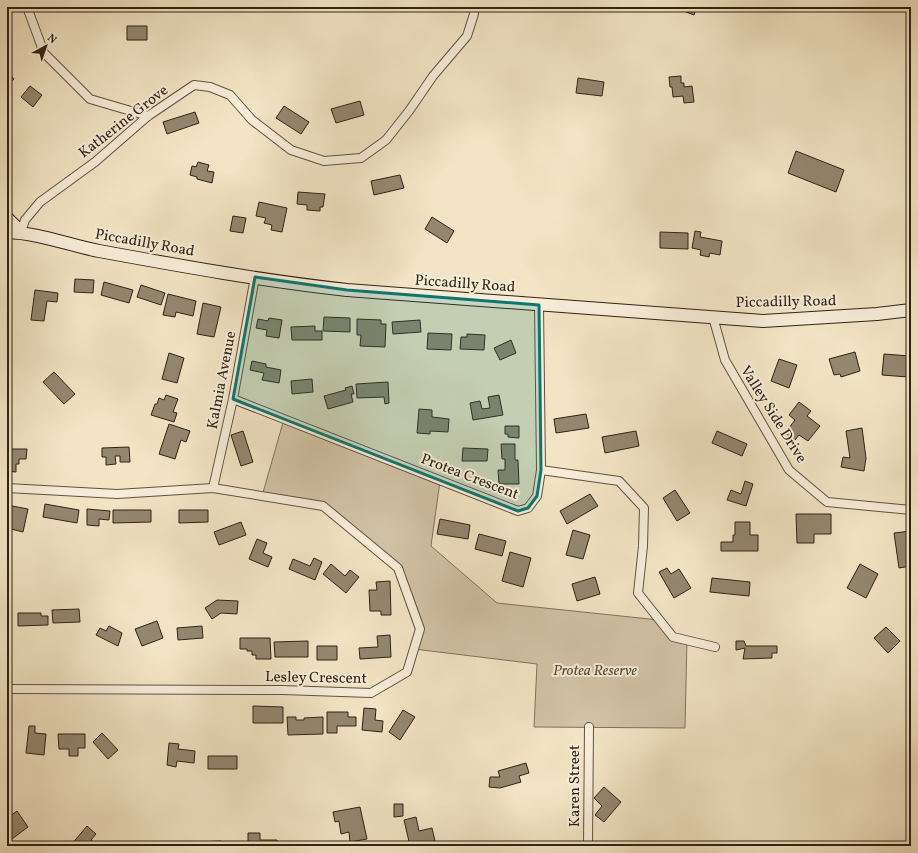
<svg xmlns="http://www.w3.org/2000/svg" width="918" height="853" viewBox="0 0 918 853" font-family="Vollkorn,serif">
<rect width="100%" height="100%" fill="#f2e4c4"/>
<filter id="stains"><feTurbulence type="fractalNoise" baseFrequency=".005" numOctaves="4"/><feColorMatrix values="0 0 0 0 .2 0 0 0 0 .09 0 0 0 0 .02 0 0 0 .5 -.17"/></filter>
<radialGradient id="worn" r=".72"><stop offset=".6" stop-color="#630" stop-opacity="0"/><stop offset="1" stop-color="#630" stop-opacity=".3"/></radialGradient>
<path fill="#d1c3a6" stroke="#80735d" d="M284,419L440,481L431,546L497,603L659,620L673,637L687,640L685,728L534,727L537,664L414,649L420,629L398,568L323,506L262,496Z"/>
<path fill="#948770" stroke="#2f2314" d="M673,7H697L694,15Z
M127,26H147V40H127Z
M7,71L14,79L7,85Z
M681,76V83H684V87L692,86L694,102L684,103L683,96L673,97L672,87H670L669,77Z
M578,78L604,82L602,96L576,93Z
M30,86L42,95L33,107L21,97Z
M360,101L364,115L336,123L331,109Z
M284,106L309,122L301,134L276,118Z
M195,112L199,123L167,134L163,122Z
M796,151L844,170L836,192L788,173Z
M198,162L209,165L207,171L214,172L212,183L197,179V177L190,175L192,166L196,167Z
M400,175L404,188L374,195L371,181Z
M298,192L325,194L323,207H320V211L307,210V205L297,204Z
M259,202L287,208L282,232L271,230L272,225L264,223L266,218L256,216Z
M233,216L246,218L243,233L230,231Z
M432,217L454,231L447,243L425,229Z
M695,231L701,232L700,237L722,241L720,255L710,253L709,257L700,255L701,250L692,248Z
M660,232L688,233V249L660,248Z
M75,279L94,280L93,293L74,292Z
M104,282L133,290L129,303L101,295Z
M141,285L165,293L161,305L137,297Z
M35,290L58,293L57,302L47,301L44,321L31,320Z
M168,294L196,301L193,316L176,312L175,317L163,315Z
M203,303L221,307L214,337L197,334Z
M324,317L350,318V332L323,331Z
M269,318L282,320L279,338L266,336L267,330L256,328L258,319L268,321Z
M357,319L381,320V324H386L385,347L360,346L361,335H357Z
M420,320L421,332L393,334L392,322Z
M315,326V331H322V340H292L291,327Z
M428,333L452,334L451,350L427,349Z
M467,334L485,335L484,350L460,349L461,337H467Z
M511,340L516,353L500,360L494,348Z
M855,352L860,371L841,377L840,374L834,375L829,359Z
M169,353L184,358L177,383L162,379Z
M884,354L910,356L908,377L882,375Z
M779,359L797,365L789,388L771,381Z
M252,361L266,364V367L281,370L279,383L262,380L264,373L250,370Z
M54,372L75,394L64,404L43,382Z
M312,379L313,392L292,394L291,381Z
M388,382L389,403L385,404L384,397L357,398L356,384Z
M352,386L354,394H351L353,402L328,409L324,396L346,390L345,388Z
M166,395L178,399L173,412L177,413L174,422L151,415L155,404H157L159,398L164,400Z
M499,395L503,415L473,420L470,403L480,401L482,409L490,408L488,397Z
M799,402L811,411L807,416L820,426L808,441L799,435L795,440L785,433L795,420L789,415Z
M419,409L432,410V417L449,419L448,432L430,431V434L417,433Z
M586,414L589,428L556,433L554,419Z
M169,424L190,431L186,442L181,440L175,459L159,454Z
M505,426H519V438L508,437V434H505Z
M862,428L866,458L864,471L841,467L843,457L850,458L846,431Z
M243,431L253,462L241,466L231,435Z
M636,431L639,446L605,453L602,437Z
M717,431L747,444L742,456L712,443Z
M501,444H515V460H518L519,484H499L498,470H505V459H502Z
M909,446H911V456L907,455Z
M129,447L130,462H120V456H115L116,464L106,465V457H102V448Z
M463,448L488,449L487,461H462Z
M7,449H27L26,459H19V464H16V472L7,471Z
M745,481L753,484L746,506L727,500L731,490L741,494Z
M675,490L690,513L677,521L663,498Z
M590,494L598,506L567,524L560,511Z
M45,504L79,510L77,523L43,517Z
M7,505L28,509L23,532L7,528Z
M87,509L110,511L109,520L99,519V526L87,525Z
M113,510H151V522L113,523Z
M179,510H208V522L179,523Z
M796,514H831V534H814V543H797Z
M440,519L470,525L468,539L437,534Z
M241,522L246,535L219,545L214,532Z
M735,522H750V535H758V551H721V542H733V535H735Z
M573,530L590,535L583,559L566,555Z
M911,531V566L899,568L894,533Z
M479,534L506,541L502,556L475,549Z
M257,539L267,543L263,553L272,557L268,567L249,559Z
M510,552L531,558L523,587L502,581Z
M314,558L322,562L315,580L289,569L293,559L310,566Z
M331,564L345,576L350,570L359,577L346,593L323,574Z
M860,564L878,574L866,598L847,588Z
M667,568L671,574L679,569L691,588L674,598L659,572Z
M595,577L600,594L577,601L572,584Z
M712,578L750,582L749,596L710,592Z
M390,581L391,615H381V611H370L369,590H377L376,582Z
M217,600L238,601L237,614L221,613L212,619L205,608Z
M79,609L80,622L53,623L52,610Z
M18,613H41V616H48V625L18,626Z
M157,621L163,638L142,646L135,629Z
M109,626L122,633L118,646L96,635L100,628L106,631Z
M202,626L203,638L178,640L177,628Z
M886,627L900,641L888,653L874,638Z
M390,635L391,657L360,659L359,648L378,647L377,636Z
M240,638H270L271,659H256V655H252V651H247V649H240Z
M308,641V657H275L274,642Z
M736,641H744L746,646H777V653H772V658L743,659L745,648L736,650Z
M317,646H337V660H317Z
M253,706L283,707V723H253Z
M364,708L376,709L375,720L383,721L382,732L362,730Z
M403,710L415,717L400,740L389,732Z
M327,712H348V717H356V726H337V733H327Z
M287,717H296V720H304V718L323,717V734L288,735Z
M29,726H35V733L46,734L44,755L26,753Z
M102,733L118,750L108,759L93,742Z
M58,734H85V748H78V756H69V749H59Z
M169,743L179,744L178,749L195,751L194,763L177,761L176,767L167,765Z
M208,756H237V769H208Z
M526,763L529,773L519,776L521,782L500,788L489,787L490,777H500L498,771Z
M604,787L621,802L604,822L595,815L602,806L594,798Z
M394,804H403V816L394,817Z
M360,807L367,839L350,842L349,832L341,834L339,821L335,822L333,812Z
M17,811L28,827L12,839L7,833V818Z
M416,817L419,831L432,828L435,841L410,846L404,820Z
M87,826L96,834L91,840L98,846H70Z
M248,833H260V840H277V846H248Z
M221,841V846H174V843Z
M533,844H555V846H532Z"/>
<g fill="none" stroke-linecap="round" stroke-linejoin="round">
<defs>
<path id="minor" d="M27,7L44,53L90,99L148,116
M21,232L25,220L40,202L95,162L148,116L194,85L210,87L230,95L252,120L291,150L324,161L361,158L386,140L409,111L433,76L467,36L474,14L473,7
M713,317L725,360L789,470L827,502L911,510
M233,399L518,511L528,508L537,496L541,470L539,305
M541,470L619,481L644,508L643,546L638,593L673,637L715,647
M7,488L117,494L213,488L323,506L398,568L420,629L407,672L371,693L282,690L7,689
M213,488L233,399L255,277
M588,846L589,727"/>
<path id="secondary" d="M7,218L21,232
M7,232C39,233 68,245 99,251C181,266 264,281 347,290L763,321L877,314L911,310"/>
</defs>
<use href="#minor" stroke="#605340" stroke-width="10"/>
<use href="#secondary" stroke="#2f2314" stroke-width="14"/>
<use href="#minor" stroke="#f7edd9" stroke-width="8"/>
<use href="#secondary" stroke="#f7edd9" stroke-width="12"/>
</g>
<path fill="#0f766e" fill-opacity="0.2" stroke="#0f766e" stroke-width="3" stroke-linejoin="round" d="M255,277L347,290L539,305L541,470L537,496L528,508L518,511L233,399Z"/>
<g text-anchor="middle" stroke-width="4" stroke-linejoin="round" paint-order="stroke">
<g font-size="15" fill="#2f2314" stroke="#f7edd9">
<text transform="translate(123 121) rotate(-38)" y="5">Katherine Grove</text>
<text transform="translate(145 242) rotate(10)" y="5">Piccadilly Road</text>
<text transform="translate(465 283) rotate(4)" y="5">Piccadilly Road</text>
<text transform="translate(786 301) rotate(-1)" y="5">Piccadilly Road</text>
<text transform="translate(221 380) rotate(-79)" y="5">Kalmia Avenue</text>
<text transform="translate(774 414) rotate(58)" y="5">Valley Side Drive</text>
<text transform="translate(470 476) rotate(21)" y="5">Protea Crescent</text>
<text transform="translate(316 677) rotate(1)" y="5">Lesley Crescent</text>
<text transform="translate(574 786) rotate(-90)" y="5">Karen Street</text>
</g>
<g font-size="15" font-style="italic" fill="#584b38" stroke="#f7edd9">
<text x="595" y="675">Protea Reserve</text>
</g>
</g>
<rect width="918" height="853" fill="none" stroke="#f2e4c4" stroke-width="24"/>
<rect x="8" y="8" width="902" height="837" fill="none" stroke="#2f2314" stroke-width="2"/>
<rect x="12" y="12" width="894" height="829" fill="none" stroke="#2f2314"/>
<g transform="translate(46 46) rotate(40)" stroke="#f7edd9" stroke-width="3" paint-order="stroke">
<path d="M0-3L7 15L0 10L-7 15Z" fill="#2f2314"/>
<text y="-6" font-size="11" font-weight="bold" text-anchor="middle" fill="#2f2314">N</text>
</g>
<rect width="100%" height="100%" filter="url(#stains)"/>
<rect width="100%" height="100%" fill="url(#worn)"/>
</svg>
